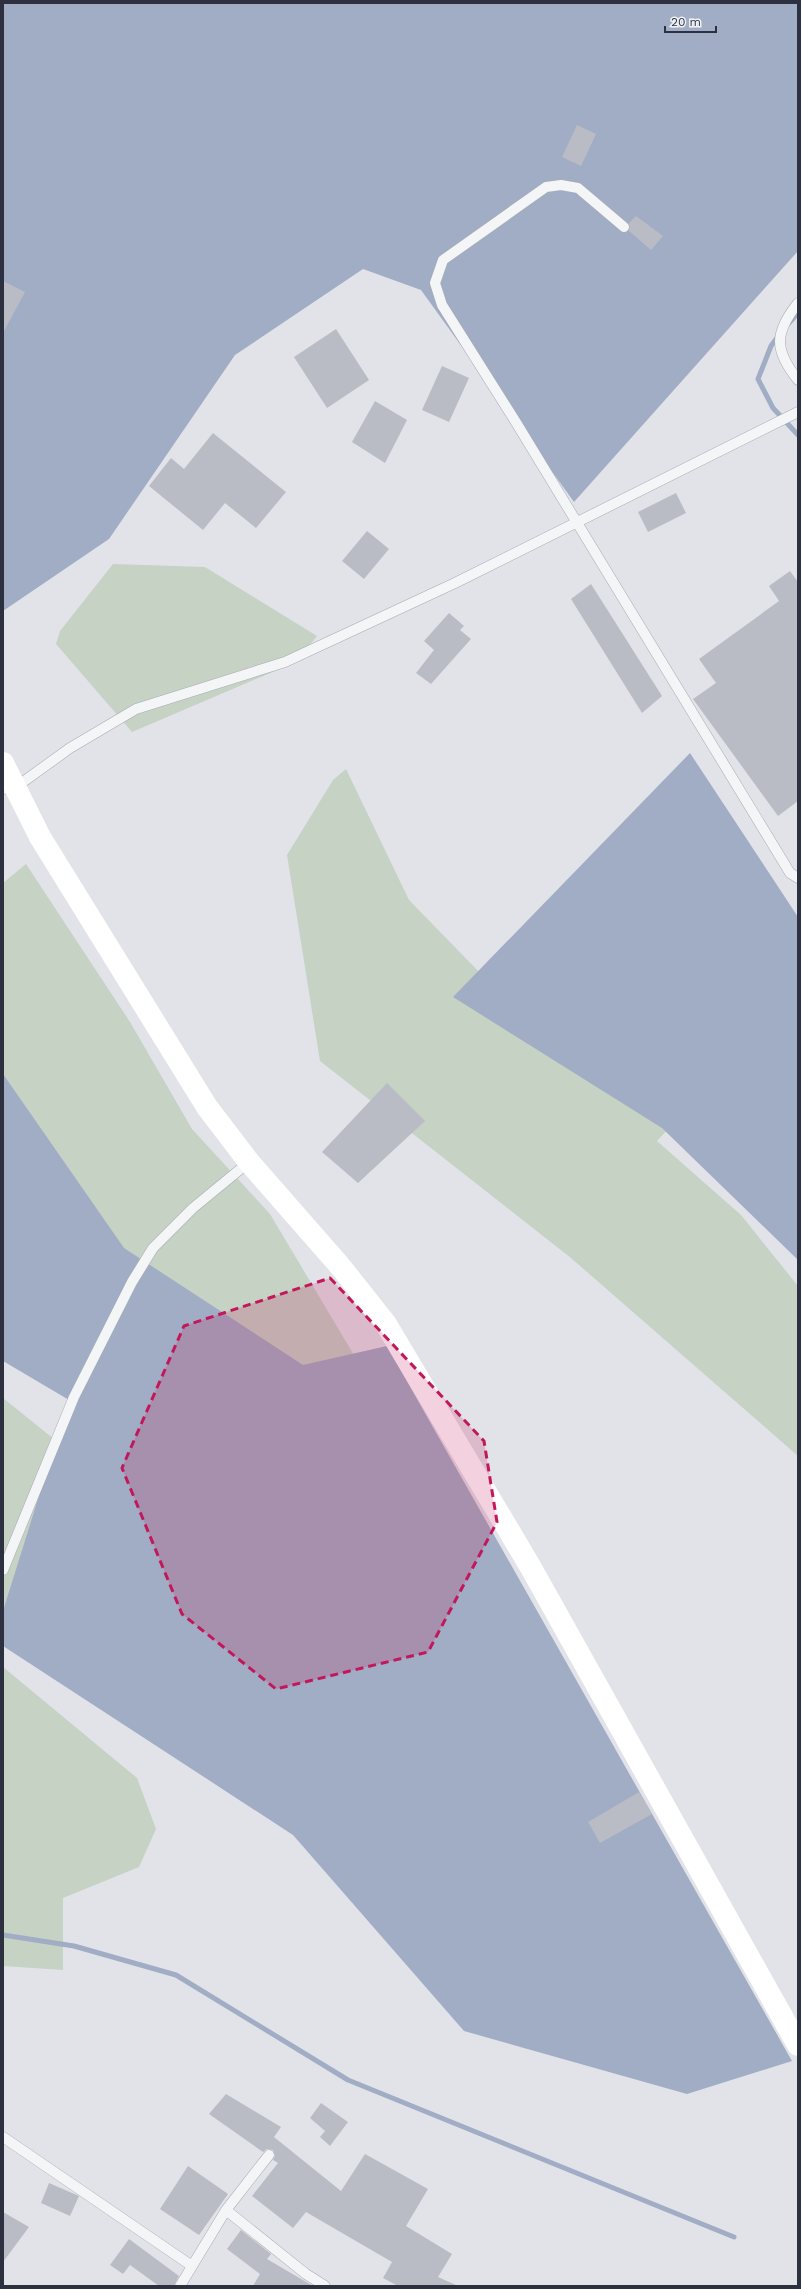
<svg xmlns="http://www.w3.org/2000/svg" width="801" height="2289" viewBox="0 0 801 2289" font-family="'Work Sans',sans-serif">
<rect width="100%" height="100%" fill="#e2e3e9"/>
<path fill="#c5d2c4" d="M113,564L205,567L317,636L296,662L132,732L56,644L60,631Z
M346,769L409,900L517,1011L692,1103L657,1141L741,1215L798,1286V1456L571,1258L320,1061L287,855L333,780Z
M26,864L130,1022L192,1129L270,1214L373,1387L3,1342V883Z
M3,1398L70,1452L3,1650Z
M3,1667L137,1778L156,1829L139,1867L63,1898V1970L3,1966Z"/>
<path fill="#a1adc4" d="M3,3H798V251L574,502L421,290L363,269L235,355L109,539L3,611Z
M690,753L798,917V1260L662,1128L453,997Z
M3,1074L124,1248L303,1365L387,1346L792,2061L687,2094L464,2031L293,1835L3,1646V1611L69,1400L3,1361Z"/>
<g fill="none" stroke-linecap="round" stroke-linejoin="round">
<path stroke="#a1adc4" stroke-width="5" d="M788,324L798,313
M779,335L771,346L758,379L773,408L798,435
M3,1935L74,1946L176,1975L348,2080L734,2237"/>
</g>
<path fill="#babcc5" d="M577,125L596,134L581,166L562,157Z
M636,216L663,236L651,250L629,231V223Z
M3,281L25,292L3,333Z
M336,329L369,380L327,408L294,357Z
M442,366L469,378L449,422L422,410Z
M375,401L407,420L385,463L352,442Z
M213,433L286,492L256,528L225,503L203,530L149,486L171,458L184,469Z
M676,493L686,513L648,532L638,512Z
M367,531L389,549L364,579L342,561Z
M790,571L798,582V801L778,816L693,699L716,683L699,659L779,601L769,586Z
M591,584L662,696L642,713L571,599Z
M449,613L464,626L460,630L471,639L431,684L416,673L434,650L424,641Z
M387,1083L425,1121L358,1183L322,1152Z
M639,1792L652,1814L600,1843L588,1822Z
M226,2094L281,2127L274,2137L341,2191L365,2154L428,2189L406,2226L452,2254L438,2277L458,2286H398L383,2278L392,2262L306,2212L293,2228L252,2196L278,2163L273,2160L275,2156L273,2150L267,2149L263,2152L209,2114Z
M321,2103L348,2122L330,2146L320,2137L325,2131L310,2118Z
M188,2166L228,2194L199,2235L160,2209Z
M49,2183L79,2196L70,2216L41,2203Z
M3,2212L29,2227L3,2262Z
M241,2230L271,2254L267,2259L313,2286H253L260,2274L227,2249Z
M129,2239L179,2276L174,2286H159L130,2265L123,2274L110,2265Z"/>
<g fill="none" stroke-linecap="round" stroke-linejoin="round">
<defs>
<path id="lane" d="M624,227L578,188L561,185L546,187L443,260L435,283L442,305L517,424L790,873L798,878
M798,303C774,333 774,350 798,380
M3,789L16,787L70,748L136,709L285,662L455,583L798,412
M3,1570L74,1397L132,1282L153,1248L193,1208L249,1162
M3,2137L192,2266
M226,2210L306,2274L325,2286
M180,2286L226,2210L269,2155"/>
</defs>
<use href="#lane" stroke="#a8aab3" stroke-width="11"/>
<use href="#lane" stroke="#f4f5f7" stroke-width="10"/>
<path stroke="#fff" stroke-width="22" d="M3,763L40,837L207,1107L249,1162L340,1266L386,1324L530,1566L798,2045"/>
</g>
<path fill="#c2185b" fill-opacity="0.2" stroke="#c2185b" stroke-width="3" stroke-dasharray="8 5" stroke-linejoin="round" d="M330,1278L484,1441L497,1522L428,1652L276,1689L182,1614L122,1468L184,1326Z"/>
<rect width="801" height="2289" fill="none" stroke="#2c303f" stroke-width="8"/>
<path d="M665 26v6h51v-6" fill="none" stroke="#2c303f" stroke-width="2"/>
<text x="671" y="26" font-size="12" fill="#2c303f" stroke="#f1f3f6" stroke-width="3" paint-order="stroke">20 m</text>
</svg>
